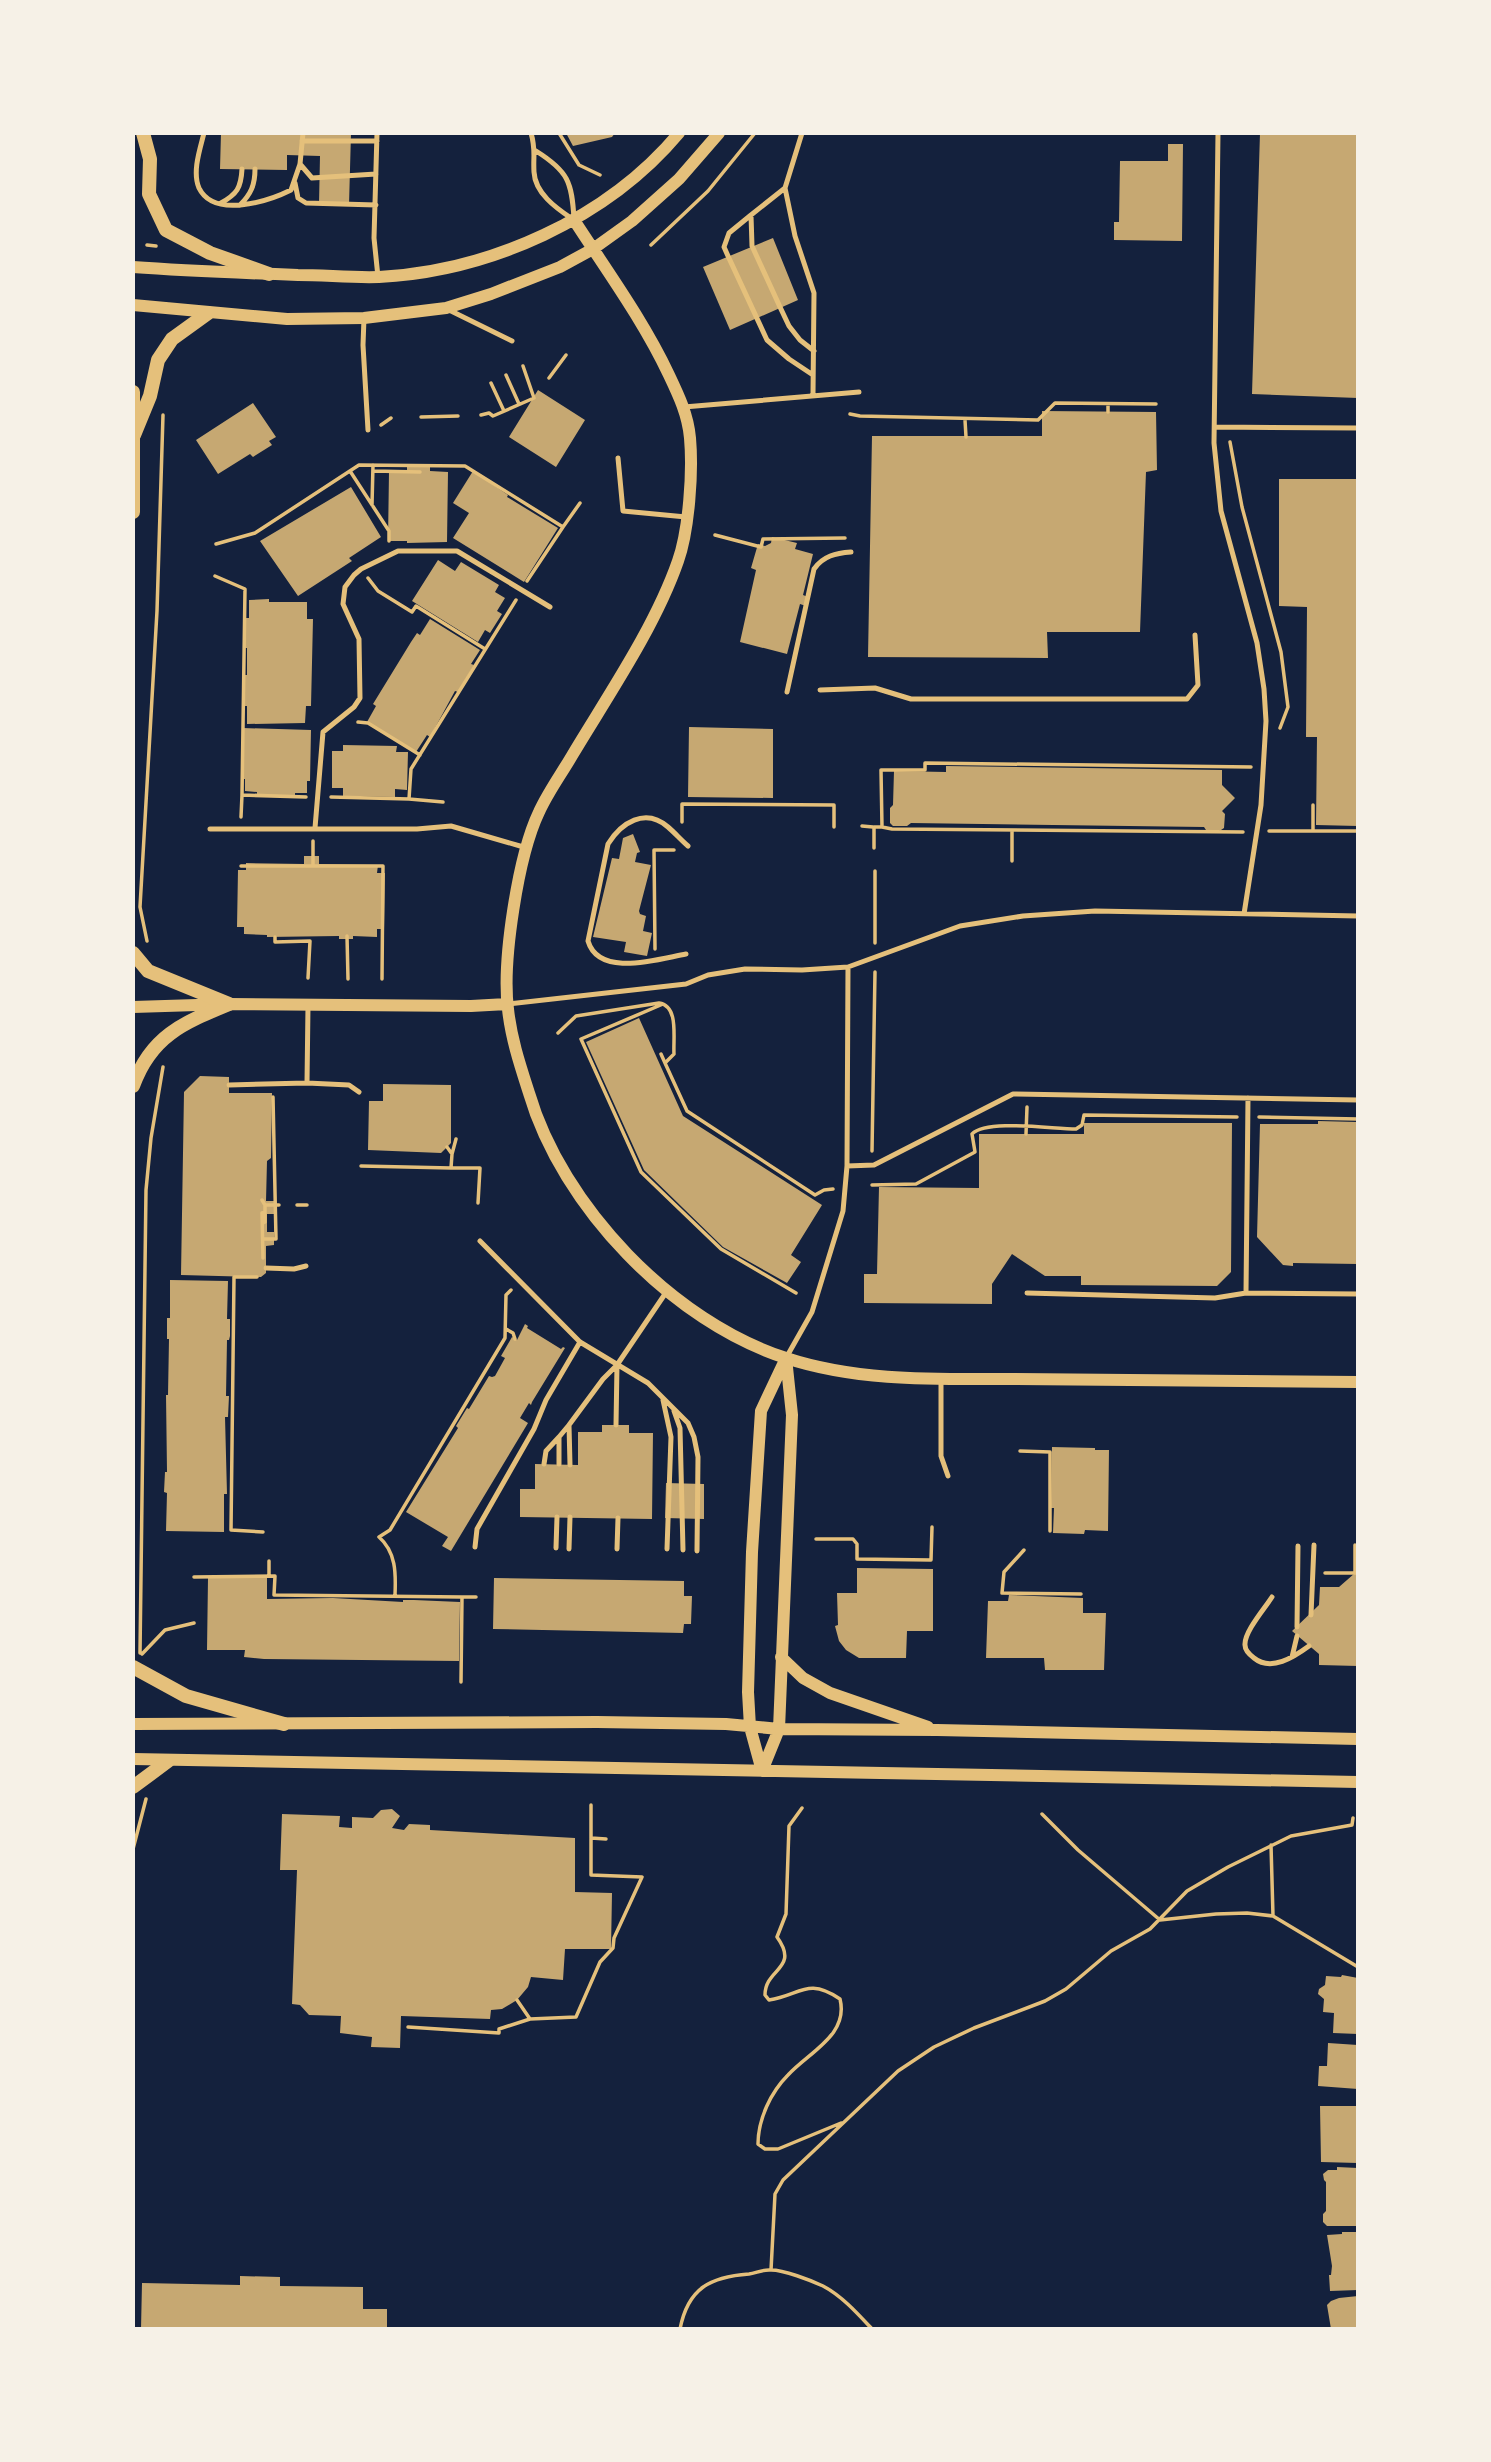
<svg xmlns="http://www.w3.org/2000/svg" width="1491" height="2462" viewBox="0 0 1491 2462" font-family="Raleway,sans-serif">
<rect width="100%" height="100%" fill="#14213d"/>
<path fill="#c6a872" d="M221,133H351L349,205L319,204L320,156L287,155V170L220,169Z
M566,133H615L612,137L573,146Z
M1260,133H1358V398L1252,394Z
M1168,144H1183L1182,241L1114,240V222H1119L1120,161H1168Z
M773,238L798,300L730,330L703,267Z
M538,390L585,420L556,467L509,437Z
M253,403L276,437L269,441L272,445L253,457L250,454L218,474L196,440Z
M1042,411L1156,412L1157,470L1146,472L1140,632H1047L1048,658L868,657L872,436H1042Z
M407,464L430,465V471L448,472L447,542L407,543V541H388L389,471H407Z
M473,471L508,495L507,497L558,528L524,582L453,538L469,513L453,503Z
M1279,479H1358V826L1316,825L1317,737H1306L1307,607L1279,606Z
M351,487L381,537L349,558L352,561L298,596L260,541Z
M772,537L797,543L795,549L813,554L803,595L808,597L806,606L800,604L787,654L740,642L756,570L751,568L758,544L765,546L771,543Z
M438,560L455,571L461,562L499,585L495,592L505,598L497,611L502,614L490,633L485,630L478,642L412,601Z
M269,599V602H307V619H313L311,706H306L305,723L247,724V706H242L243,675H247V648H243L244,618H249V600Z
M430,619L480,650L471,664L474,665L458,692L455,691L430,737L427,735L416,752L367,722L376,706L373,704L411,642L417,633L420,635Z
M689,727L773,729V798L688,797Z
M243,728L311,730L310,781H307V793H295V795H257V792L245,791V779H242Z
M343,745L397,746L396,752H408L407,790L395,789V797L343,796V788H332V751H343Z
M946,766L1222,770V785L1235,798L1222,811L1225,814L1224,828L1221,830H1206L1204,827L911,823L907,826H893L890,823V808L893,805L894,771L946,772Z
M633,834L640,852L637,853L635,862L651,865L639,911L640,914L646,916L643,931L652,933L647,956L624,952L626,942L593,937L612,858L619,859L623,838Z
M304,856H319V864L378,865L377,873H385L384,929H377V937L353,936V939H339V936L267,937V935L244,934V927H237L238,870H246V863L304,864Z
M639,1018L683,1116L822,1205L791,1255L801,1262L787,1283L723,1247L644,1170L586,1042Z
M200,1076L229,1077V1093H272L271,1158L267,1161L266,1201H274V1214H267V1232H274V1245L266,1246V1273L261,1277L181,1275L184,1092Z
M383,1084L451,1085V1143L441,1153L368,1150L369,1101H383Z
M1318,1121L1357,1122L1358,1124V1264L1293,1263V1266L1283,1265L1257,1237L1260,1124H1318Z
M1084,1123H1232L1231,1272L1217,1286L1081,1285V1276H1045L1012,1254L992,1284V1304L864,1303V1274H877L879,1187L979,1188V1134H1084Z
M170,1280L228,1281L227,1319H230V1336L229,1340H227L226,1396H229L228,1417H225L227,1494H224V1532L166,1531L167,1493L164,1492L165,1472H167L166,1395H168L169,1339H167V1318H170Z
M525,1324L528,1326L527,1328L561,1349L563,1347L565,1348L532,1402L531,1405L529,1403L520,1418L528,1423L451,1551L442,1546L448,1537L406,1512L458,1428L456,1426L467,1408L469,1409L489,1376L492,1377L495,1376L505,1358L501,1356L512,1337L517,1340Z
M602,1425H629V1433H653L652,1519L520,1517V1489H535V1464L578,1465V1432H602Z
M1052,1447L1095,1448V1450H1109L1108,1531L1085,1530L1084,1534L1053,1533L1054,1508H1051Z
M666,1483L704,1484V1519L665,1518Z
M857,1568L933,1569V1631H907L906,1658H859L846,1650L839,1641L835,1626L838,1625L837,1593H857Z
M1355,1573L1358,1576V1666L1319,1665V1654L1292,1631L1319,1605L1320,1587H1339Z
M246,1576L267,1577V1599L333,1598L403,1602V1600H414L460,1602L459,1661L264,1659L244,1657L245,1650H207L208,1578H246Z
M494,1578L684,1581V1596H692L691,1624H684L683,1633L493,1629Z
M1009,1595L1083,1598V1613H1106L1104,1670H1045L1044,1658H986L988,1601H1008Z
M392,1809L400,1816L392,1828L404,1830L409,1824L430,1825V1830L575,1838V1892L612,1893L611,1949H565L563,1980L531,1977L528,1987L517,2000L502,2009L491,2010L490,2019L401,2016L400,2048L371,2047L372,2037L340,2033L341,2016L309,2015L300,2005L292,2004L297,1870H280L282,1814L340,1816L339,1827L352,1828V1817L373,1818L381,1810Z
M1342,1975L1358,1978V2034L1333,2033L1334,2013L1323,2012L1324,1999L1318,1994L1319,1989L1325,1985L1326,1976L1341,1977Z
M1328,2043L1358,2045V2089L1318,2086L1319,2066H1327Z
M1320,2106H1358V2163L1321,2162Z
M1337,2167L1358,2168V2226H1327L1323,2222V2214L1326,2211V2182L1324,2180L1323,2174L1328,2170H1337Z
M1342,2232H1358V2290L1330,2291L1329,2275H1331L1332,2266L1327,2235L1342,2234Z
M240,2276L280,2277V2286L363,2287V2309H387V2329H141L142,2283L240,2285Z
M1358,2296V2329H1331L1327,2305L1331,2301L1339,2298Z"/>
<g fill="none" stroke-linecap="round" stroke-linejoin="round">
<path stroke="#e5c07b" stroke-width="3.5" d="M559,133L579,165L600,175
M147,245L156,246
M651,245L708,191L755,133
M506,375L519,404
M549,378L566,355
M491,383L504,411
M1108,412V404
M850,414L860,416L1038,420L1055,403L1156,404
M481,415L489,413L493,416L534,398L523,366
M421,417L458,416
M965,420L966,437
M381,425L391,418
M1230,442L1242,507L1281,652L1288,707L1280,728
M350,471L389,531V541
M373,471L420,472
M372,505L373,465
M563,527L580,503
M715,535L761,547L763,539L845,538
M216,544L255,533L359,465L465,466L563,527L527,581
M215,576L245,589L242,795L306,797
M368,578L378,591L412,612L416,606L485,649
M358,722L368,723L420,755
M331,797L409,799L411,769L516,600
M409,799L443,802
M1313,805V831
M241,817L242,795
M682,822V804L834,805V827
M862,826L873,827
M882,827L892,829L1243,832
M1269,831H1358
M874,848V827H882L881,770H925V763L1251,767
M1012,861V831
M241,866H313V841
M313,866H383L382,979
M347,936L348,979
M275,937V942L310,941L308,978
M147,941L140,907L157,611L163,415
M875,943V871
M655,949L654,850H674
M663,1004L581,1039L641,1172L721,1249L796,1293
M558,1033L576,1016L659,1003C679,1006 673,1037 674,1054L665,1063L687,1111L815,1195L824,1190L833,1189
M661,1054L665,1063
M1259,1117L1358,1119
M1026,1134L1027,1107
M447,1147L452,1154L451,1168H480L478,1203
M872,1151L875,972
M452,1154L456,1139
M361,1166L451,1168
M872,1185L916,1184L975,1152L972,1134C987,1119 1052,1129 1076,1129L1082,1125L1084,1115L1237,1117
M262,1200L265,1205H279
M297,1205H307
M263,1223L265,1222V1205
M263,1239H276L273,1097
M263,1258L262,1213L265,1212
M257,1277H234L231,1530L263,1532
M506,1329L513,1333L515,1339
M1020,1451L1050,1452V1531
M816,1539H853L857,1544V1559L931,1560L932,1527
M1024,1550L1004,1572L1002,1593L1081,1594
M269,1561V1576
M1325,1573H1358
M1355,1573V1545
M194,1577L275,1576L274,1595L462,1597L461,1682
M395,1595C396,1573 396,1552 379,1537L390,1530L505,1338L506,1295L511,1290
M462,1597H476
M140,1653L146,1190L151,1138L163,1067
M142,1654L165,1630L194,1623
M802,1808L789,1826L786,1914L777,1937C800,1969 765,1968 765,1995L769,2000C801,1995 807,1977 840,1999C849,2035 809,2052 788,2075C771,2092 758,2119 758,2144L765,2149H778L841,2123
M1042,1814L1078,1850L1160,1920L1216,1914L1247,1913L1273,1916L1358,1967
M591,1838L606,1839
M1271,1845L1273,1916
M133,1849L146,1799
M517,2000L530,2019L576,2017L600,1962L613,1948L614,1938L642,1877L591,1875V1805
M408,2027L499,2033V2029L530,2019
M771,2270L775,2194L783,2180L898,2071L934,2047L974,2028L1045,2001L1066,1989L1111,1951L1150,1929L1187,1891L1228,1867L1291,1836L1352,1825L1353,1818
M680,2329C688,2288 710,2277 749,2274C756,2273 764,2269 771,2270C784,2270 810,2280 823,2286C842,2296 858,2314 872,2329"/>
<path stroke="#e5c07b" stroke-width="5" d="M204,133C200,149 192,172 199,188C214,219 269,201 291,190L300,164L303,133
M377,133L374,238L378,277
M531,133C536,150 533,156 534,172C535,193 556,208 571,218
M802,133L785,188L795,236L814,293L813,394
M1218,133L1214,443L1221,511L1257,643L1264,689L1266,721L1261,805L1244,914
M302,141H377
M536,151C568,171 572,182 574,219
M300,164L312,178L376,174
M295,183L298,198L306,203L376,205
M785,188L751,215L752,246L780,307L789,326L800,340L814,351
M221,203C237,194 241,188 242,169
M240,205C251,194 255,185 255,169
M751,215L729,233L724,247L728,256L767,340L789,359L813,375
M449,310L512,341
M364,318L363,345L368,430
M684,407L859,392
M1215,427L1358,428
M618,458L623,511L686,517
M820,690L875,688L911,699H1187L1198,685L1195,635
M787,692L814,569C823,556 836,553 851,552
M315,828L323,732L354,707L360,698L359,639L343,604L345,587L354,575L361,569L398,551H457L550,607
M210,829H417L451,826L527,848
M686,954C658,959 599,978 588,941L608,844C621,823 645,807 668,827C675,833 681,840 688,846
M508,1004L686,984L708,975L745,969L802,970L848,967L960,926L1023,916L1095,911L1358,916
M308,1006L307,1083L349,1085L359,1092
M229,1085L307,1083
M1248,1098L1246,1293L1358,1294
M847,1166L874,1165L1013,1094L1358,1100
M480,1241L580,1342L648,1383L688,1423L694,1437L698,1457L697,1551
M266,1268L294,1269L306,1266
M1027,1293L1215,1298L1246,1293
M786,1358L812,1312L843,1211L847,1166L848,967
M941,1379V1456L948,1476
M663,1400L671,1437L667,1549
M674,1411L680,1428L683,1550
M616,1425L617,1365
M544,1464L546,1451L559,1437
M559,1464V1437L569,1425
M570,1465L569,1425L603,1379L617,1365L667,1291
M475,1547L477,1529L534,1429L546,1400L580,1342
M556,1548L557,1517
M569,1549L570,1517
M617,1549L618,1518
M1272,1597C1265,1608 1244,1632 1245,1645C1245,1651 1250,1655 1254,1658C1271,1672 1294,1657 1309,1646
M1311,1615L1314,1545
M1297,1627L1298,1546
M1292,1657L1297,1636"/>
<path stroke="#e5c07b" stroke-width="12" d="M574,220C607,271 643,320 669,375C679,396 688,415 690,438C693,472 689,530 678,561C655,627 609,694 573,754C562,773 548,792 539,812C518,856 502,961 508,1009C511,1038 520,1065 529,1093C562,1206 673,1322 786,1358C859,1382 938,1379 1014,1379C1128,1381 1243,1381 1358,1382
M133,267C188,271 243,273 298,275C325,275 352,278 379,277C490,271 607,219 679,133
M133,305L287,319L364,318L446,308L491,294L560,267L593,249L632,221L679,179L719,133
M133,1007L229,1004L471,1006L507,1004
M781,1657L803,1678L830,1693L928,1727
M133,1724L597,1722L726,1724L779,1729L937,1730L1358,1739
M133,1759L1358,1782
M762,1771L750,1727L748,1692L752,1552L761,1411L786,1358
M762,1771L779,1729L792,1415L786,1358"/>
<path stroke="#e5c07b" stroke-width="14" d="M143,133L150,159L149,194L166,230L210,253L269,274
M133,392V512
M134,435L150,396L158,360L172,339L208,313
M133,953L148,971L229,1004
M133,1086C151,1036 183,1023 229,1004
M133,1667L186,1696L284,1724
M133,1787L168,1761"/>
</g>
<rect width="1491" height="2462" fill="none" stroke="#f6f1e7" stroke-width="270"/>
</svg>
